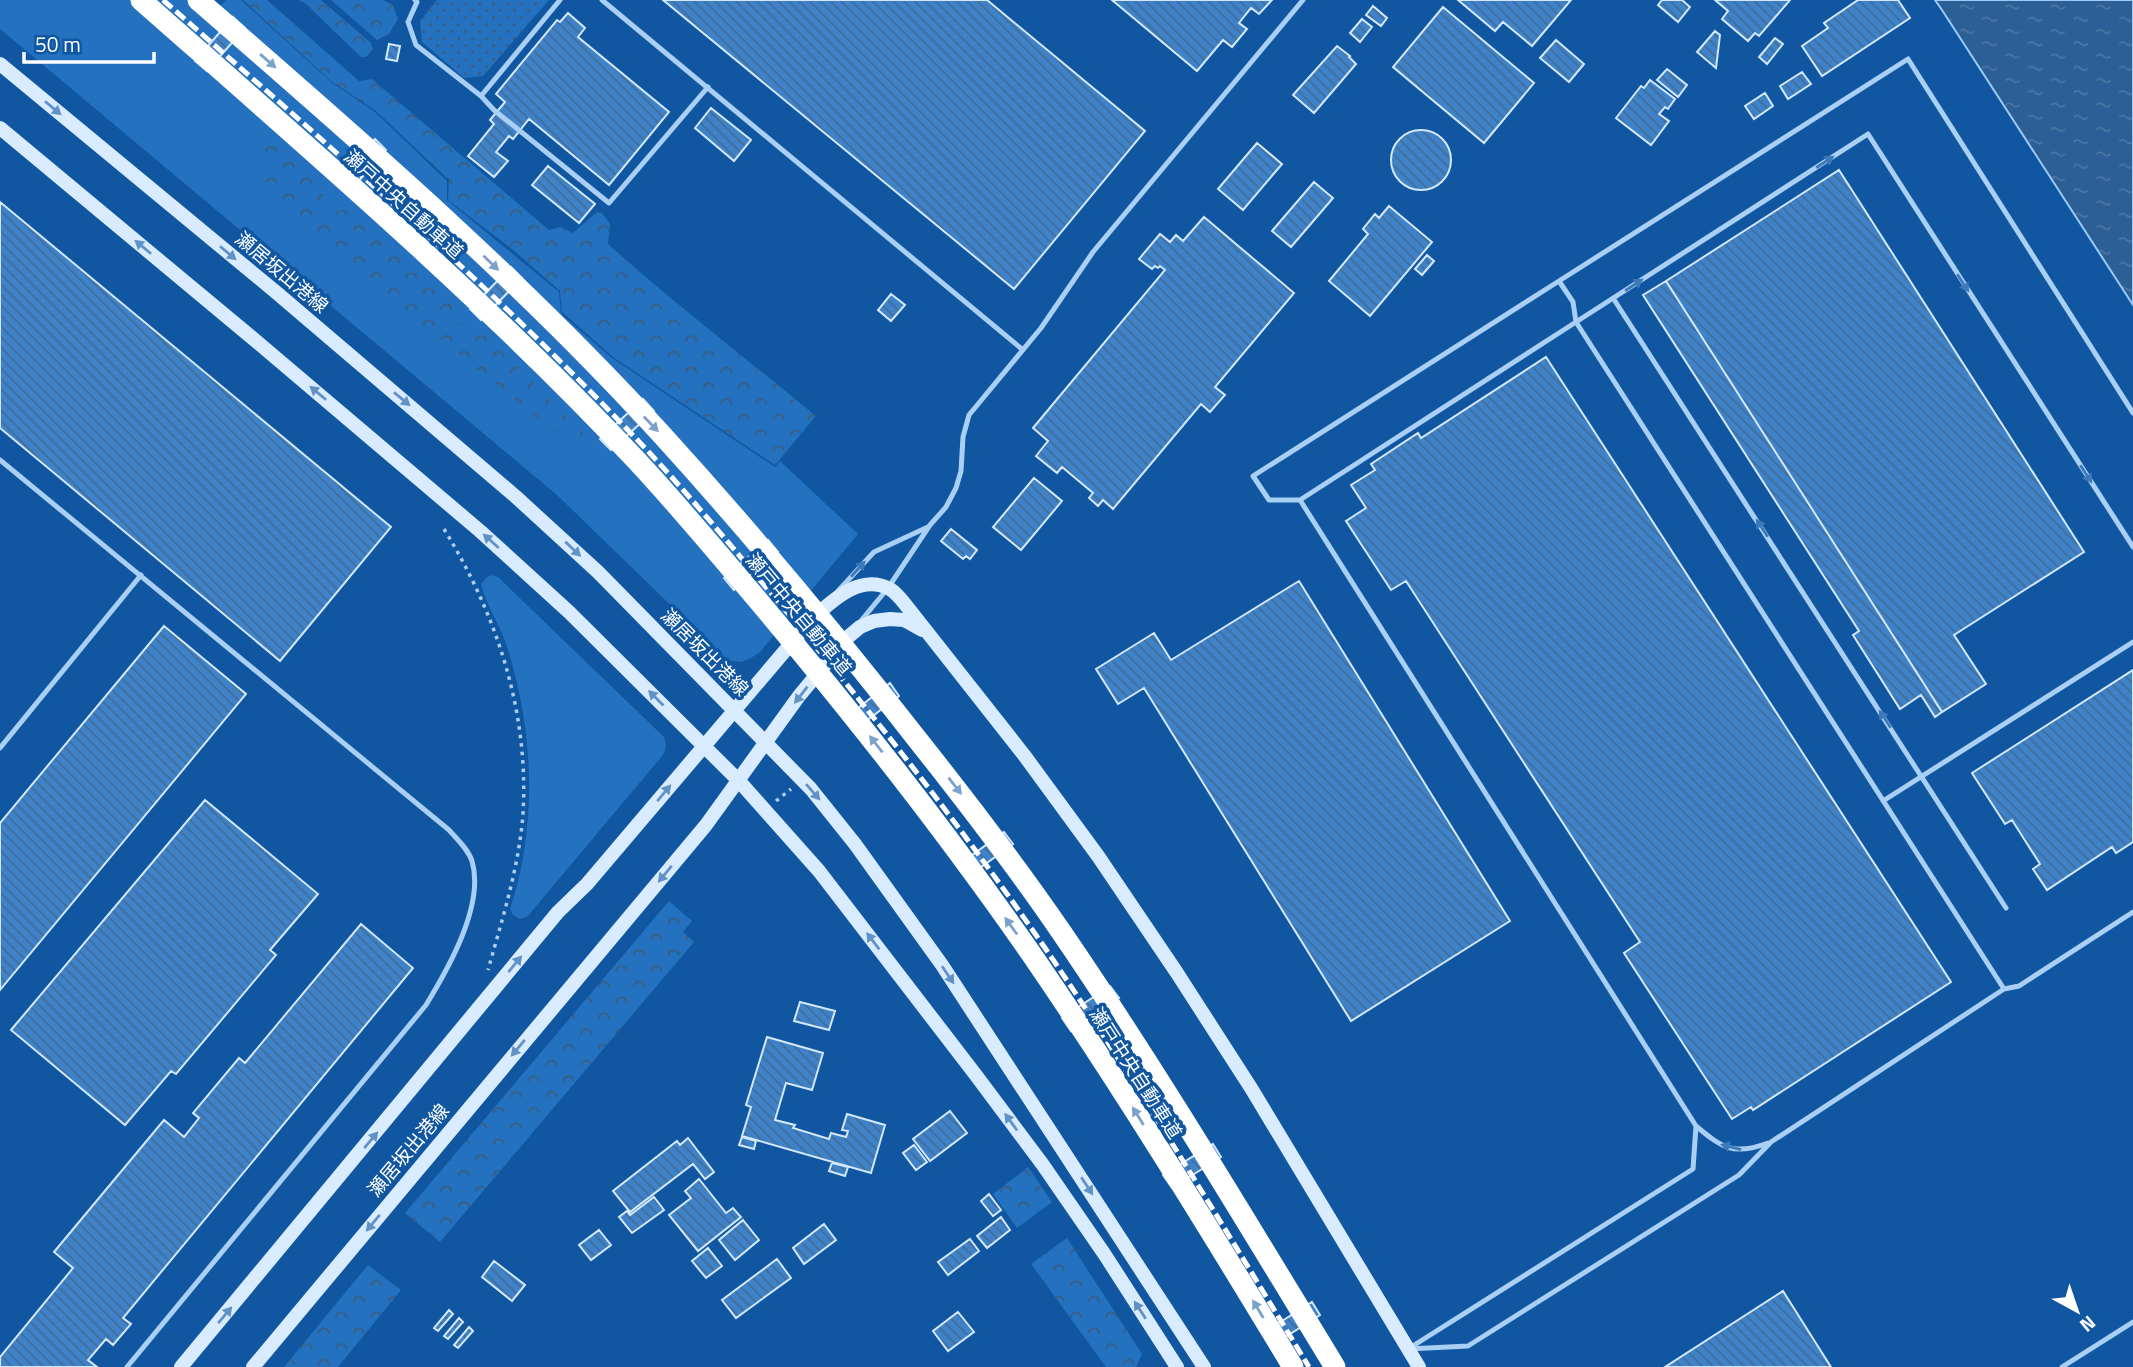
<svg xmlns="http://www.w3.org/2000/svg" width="2133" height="1367" viewBox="0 0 2133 1367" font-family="'Titillium Web','Noto Sans JP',sans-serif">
<defs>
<pattern id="forest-crowns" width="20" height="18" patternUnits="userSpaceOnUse" patternTransform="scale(1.75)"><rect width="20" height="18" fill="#2371bf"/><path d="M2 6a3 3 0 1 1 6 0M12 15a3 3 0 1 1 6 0" fill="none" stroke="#3a5d80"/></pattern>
<pattern id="garden-dots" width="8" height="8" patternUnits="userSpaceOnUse" patternTransform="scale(1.75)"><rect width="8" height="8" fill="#2371bf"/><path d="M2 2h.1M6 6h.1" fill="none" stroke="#3a5d80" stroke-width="1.8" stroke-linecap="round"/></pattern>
<pattern id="water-ripples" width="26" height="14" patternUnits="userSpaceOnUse" patternTransform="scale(1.75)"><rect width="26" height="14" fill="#2c5f95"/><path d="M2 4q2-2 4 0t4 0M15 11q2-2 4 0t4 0" fill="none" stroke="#4c77a5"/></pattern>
<pattern id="building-back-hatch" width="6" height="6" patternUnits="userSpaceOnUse" patternTransform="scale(1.75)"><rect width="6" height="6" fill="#3e82c9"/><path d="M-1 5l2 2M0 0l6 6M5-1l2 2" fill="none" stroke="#446c97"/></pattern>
</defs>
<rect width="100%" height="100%" fill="#1056a1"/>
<path fill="#2371bf" d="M0,0H213L220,6L226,0H241L331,82L375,112L447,181V200L559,292L561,314L612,358L775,467L780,461L858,534L760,652L751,658L741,662L731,661L722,655L557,495L0,29Z
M491,575L498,577L664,737C667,744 666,748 663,755L527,917L520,919L513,915L510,909C538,825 534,728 506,644C499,623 486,605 481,584L486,578Z"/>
<path fill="url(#forest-crowns)" d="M243,0H267L359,81L372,79L549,230L561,227L573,233L597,212L602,213L610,224L608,244C675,304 747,359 816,416L775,465L613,357L562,312L560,291L512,249L448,200L449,180L376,111L331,81Z
M298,0H321L371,43L373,49L366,57H361L305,3Z
M331,0H383L393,5L398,19L389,34L377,40Z
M272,138L320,187L324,199L338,211L345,209L456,308V321L476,337L483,334L588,438L572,446L316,238L264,180L257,153Z
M669,901L692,921L683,932L694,942L440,1242L405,1213Z
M1028,1167L1052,1202L1017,1228L993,1194Z
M1067,1238L1142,1354L1136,1367H1106L1031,1264Z
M368,1265L401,1290L338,1367H284Z"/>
<path fill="url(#garden-dots)" d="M437,0H549L483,76L464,78L422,42L420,21Z"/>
<path fill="url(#water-ripples)" stroke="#9acbf9" stroke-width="2" d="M1935,0H2133V305L1942,10Z"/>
<path fill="url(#building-back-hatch)" stroke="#d2e8fe" stroke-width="2" d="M663,0H987L1145,131L1014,289Z
M1112,0H1272L1259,14L1251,8L1239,23L1247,29L1232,47L1223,40L1197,71Z
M1458,0H1571L1532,46L1503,22L1495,31Z
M1662,0H1682L1690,7L1678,22L1658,5Z
M1715,0H1790L1759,36L1755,33L1748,41L1722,19L1728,11Z
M1858,0H1898L1910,18L1822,76L1802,46L1828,28L1824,23Z
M1373,6L1387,18L1381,26L1366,15Z
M1443,7L1534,83L1484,143L1393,67Z
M568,13L585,28L578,37L669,112L609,185L529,119L513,139L509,136L496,152L508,161L494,177L468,156L494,124L490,120L505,102L496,94L557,20L560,22Z
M233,17L245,28L207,71L195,61Z
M1362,19L1372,27L1360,42L1350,33Z
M1715,31L1720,35L1716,68L1697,52Z
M1775,38L1783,44L1767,64L1759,57Z
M1556,40L1584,64L1569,82L1540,58Z
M389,44L400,46L397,61L386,59Z
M1337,46L1350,56L1349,57L1356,64L1314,113L1293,95Z
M1667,69L1687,85L1678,97L1657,80Z
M1802,72L1811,84L1788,99L1780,86Z
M1650,80L1675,99L1668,109L1665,107L1659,114L1669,121L1651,145L1616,118L1641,86L1644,88Z
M1765,93L1773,106L1754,119L1745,106Z
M711,108L751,140L734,161L695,128Z
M1391 160a30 30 0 1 1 60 0a30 30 0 1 1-60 0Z
M375,139L386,150L348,193L336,183Z
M1257,143L1282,164L1243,210L1218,189Z
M548,166L595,204L579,223L532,185Z
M1839,170L2084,552L1954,635L1986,684L1942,712L1666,281Z
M1314,182L1333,198L1291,247L1272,231Z
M0,202L391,527L280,661L0,428Z
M1389,206L1432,242L1370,316L1329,281L1368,234L1363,229L1375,214L1379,218Z
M1204,217L1294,293L1215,387L1225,395L1210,412L1201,404L1113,509L1103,500L1098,506L1089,498L1093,493L1062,467L1057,473L1036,456L1048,441L1033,428L1165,270L1160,266L1158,268L1155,266L1152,269L1139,259L1160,234L1170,242L1176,235L1183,241Z
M1427,255L1434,261L1422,275L1415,269Z
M511,267L522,278L481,320L470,309Z
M1666,281L1942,712L1935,717L1921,695L1900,709L1853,635L1859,631L1643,295Z
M891,294L905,305L891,321L878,310Z
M1546,357L1951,982L1753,1110L1751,1107L1732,1119L1624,953L1640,942L1406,581L1391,590L1346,521L1366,508L1351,485L1375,470L1371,464L1418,433L1421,438Z
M643,399L654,411L611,450L600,439Z
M1034,478L1062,501L1021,550L993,527Z
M951,529L977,550L970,559L966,556L963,559L941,541Z
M768,540L778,552L734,590L724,578Z
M1299,581L1510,921L1351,1021L1144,688L1118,704L1096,669L1154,633L1171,660Z
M164,626L246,694L0,990V823Z
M2133,670V842L2116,853L2112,847L2047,890L2033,869L2040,864L2012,820L2005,824L1972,773Z
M890,683L899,696L853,731L844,719Z
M205,800L318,894L270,950L276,955L176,1074L171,1071L125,1125L11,1030Z
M1004,832L1013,844L966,878L957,866Z
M361,924L413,968L123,1318L131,1324L113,1345L106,1339L88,1360L97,1367H0V1357L73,1268L54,1252L164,1120L184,1137L199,1118L193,1113L239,1058L245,1063Z
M1110,986L1119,998L1071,1031L1062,1018Z
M800,1002L835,1011L829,1030L794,1021Z
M767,1037L823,1053L812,1090L786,1083L775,1120L795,1125L793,1128L829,1139L831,1133L846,1137L848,1131L842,1130L847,1114L885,1125L871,1173L742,1136L751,1107L746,1105Z
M950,1111L967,1133L930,1161L913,1139Z
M742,1137L756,1141L754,1149L739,1145Z
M688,1138L714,1172L705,1179L693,1164L630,1212L613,1191L677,1141L680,1145Z
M1213,1144L1221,1157L1172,1188L1163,1175Z
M914,1145L927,1162L916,1170L903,1153Z
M832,1163L848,1167L845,1176L829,1171Z
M699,1179L726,1213L733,1208L741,1217L698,1251L669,1215L691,1198L685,1191Z
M989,1194L1001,1210L993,1216L981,1201Z
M654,1197L664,1210L632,1233L619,1217L627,1211L630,1215Z
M1001,1217L1010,1230L987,1248L977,1236Z
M743,1220L759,1240L735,1260L719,1240Z
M824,1224L836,1240L804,1264L793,1248Z
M599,1230L611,1245L591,1260L579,1245Z
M970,1239L979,1251L948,1275L938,1262Z
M708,1248L722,1266L706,1278L692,1261Z
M777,1259L791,1278L736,1318L722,1300Z
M494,1261L525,1285L512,1301L482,1277Z
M1783,1291L1831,1367H1665Z
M1312,1302L1320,1315L1271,1346L1263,1333Z
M449,1310L453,1314L438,1331L434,1328Z
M958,1312L974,1332L948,1351L933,1331Z
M459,1318L463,1322L448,1339L444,1336Z
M469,1327L473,1331L458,1348L454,1345Z"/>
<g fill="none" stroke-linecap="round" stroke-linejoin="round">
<path stroke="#a9cff5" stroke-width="3.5" stroke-dasharray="3.5 5" stroke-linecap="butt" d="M444,529C497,615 529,712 523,814C519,867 502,920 488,970
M776,801L791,789"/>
<path stroke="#a9cff5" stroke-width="5" d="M415,0L417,2L408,22L416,45L481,96L560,0
M602,0L1023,350
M481,96L494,110L609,203L708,87
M1559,281L1908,59L2133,413
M1613,298L2006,908
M1576,322L2004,989L1771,1142L1739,1175L1468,1346L1408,1349L1693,1169L1696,1126L1300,500Z
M0,460L449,830C457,839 468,849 472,861C485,905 448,969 426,1005L127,1367
M1300,500H1269L1253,476L1559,281L1573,302L1576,322L1868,134L2133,547
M838,591L874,552L928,527
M860,622L888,588L930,525L946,507L956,488L961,471L963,437L969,415L1041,328L1093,252L1303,0
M0,748L141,575
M1883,801L2133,642
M2004,989L2019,986L2133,912
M1696,1126C1722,1148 1734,1156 1768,1143
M2062,1367L2133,1322"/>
<path stroke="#d9ebfe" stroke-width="14" d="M0,64L277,293L515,496L598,572L811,789L855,844L942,965L1204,1367
M0,128L250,336L480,531L569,612L739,781L819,871L975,1074L1043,1165L1105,1255L1177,1367
M181,1367L558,912L587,884L812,619C832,601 860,573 890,589C898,594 903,602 909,609L1024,755L1098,856L1177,973L1251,1088L1419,1367
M253,1367L706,825L799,696L848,637L860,627L874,621L890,619L904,620L922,630"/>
<path stroke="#fff" stroke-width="5" stroke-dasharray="12 5" stroke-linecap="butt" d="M163,0C328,145 494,288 645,448C692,498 736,552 781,605C874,715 963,829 1045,948C1138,1084 1223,1226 1309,1367"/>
<path stroke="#fff" stroke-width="21" d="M141,0C310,149 483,297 637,461C678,505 717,552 756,598C853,713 946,831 1032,955C1124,1089 1209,1228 1293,1367
M198,0C358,139 520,279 663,436C752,534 836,635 917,739C967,802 1017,867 1062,933C1159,1075 1246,1221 1335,1367"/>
</g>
<defs><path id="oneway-solid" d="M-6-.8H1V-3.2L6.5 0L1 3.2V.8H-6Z" transform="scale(1.75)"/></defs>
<g fill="#7ca2cb">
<use href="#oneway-solid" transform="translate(268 61) rotate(41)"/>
<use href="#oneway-solid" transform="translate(491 263) rotate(44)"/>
<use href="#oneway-solid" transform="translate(651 424) rotate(46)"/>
<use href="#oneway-solid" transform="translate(876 744) rotate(-128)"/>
<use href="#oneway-solid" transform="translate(955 786) rotate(52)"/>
<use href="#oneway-solid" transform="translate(1011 926) rotate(-126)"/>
<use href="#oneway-solid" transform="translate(1138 1116) rotate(-122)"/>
<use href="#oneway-solid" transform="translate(1258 1309) rotate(-121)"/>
</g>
<g fill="#6092c6">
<use href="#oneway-solid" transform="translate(53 108) rotate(40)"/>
<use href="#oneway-solid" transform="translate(143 247) rotate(-140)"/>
<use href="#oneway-solid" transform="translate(228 253) rotate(40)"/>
<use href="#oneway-solid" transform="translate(318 393) rotate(-140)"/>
<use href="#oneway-solid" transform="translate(402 399) rotate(40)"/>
<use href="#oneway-solid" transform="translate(491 541) rotate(-138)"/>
<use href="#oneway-solid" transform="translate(573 549) rotate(43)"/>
<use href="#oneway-solid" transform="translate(801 695) rotate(128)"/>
<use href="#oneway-solid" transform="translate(656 698) rotate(-135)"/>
<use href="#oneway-solid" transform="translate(813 792) rotate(49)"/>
<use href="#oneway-solid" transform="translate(664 793) rotate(-50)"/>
<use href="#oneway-solid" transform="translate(665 874) rotate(130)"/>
<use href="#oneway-solid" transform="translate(873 941) rotate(-127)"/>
<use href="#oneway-solid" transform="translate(515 964) rotate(-51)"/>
<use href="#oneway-solid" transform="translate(948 975) rotate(56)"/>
<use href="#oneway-solid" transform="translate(518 1048) rotate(130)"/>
<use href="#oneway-solid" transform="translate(1011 1122) rotate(-126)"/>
<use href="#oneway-solid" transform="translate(371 1140) rotate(-50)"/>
<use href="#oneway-solid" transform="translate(1087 1186) rotate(57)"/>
<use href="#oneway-solid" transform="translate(373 1223) rotate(130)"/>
<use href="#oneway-solid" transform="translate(1140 1310) rotate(-123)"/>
<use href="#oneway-solid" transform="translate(225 1315) rotate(-50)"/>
</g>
<g fill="#3e7aba">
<use href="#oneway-solid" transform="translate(1825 162) rotate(-33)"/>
<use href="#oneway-solid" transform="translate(1963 283) rotate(57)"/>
<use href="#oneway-solid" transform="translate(1634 285) rotate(-33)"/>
<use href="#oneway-solid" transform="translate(2086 474) rotate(57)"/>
<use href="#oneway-solid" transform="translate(1762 528) rotate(-123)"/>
<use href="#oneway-solid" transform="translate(858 569) rotate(-48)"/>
<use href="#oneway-solid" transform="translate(1885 719) rotate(-123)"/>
<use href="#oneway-solid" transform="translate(1731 1147) rotate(-166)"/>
</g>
<g text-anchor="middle" stroke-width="7" stroke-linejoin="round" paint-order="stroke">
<g font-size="19" fill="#fff" stroke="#1056a1">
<text transform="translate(404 204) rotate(42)" y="7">瀬戸中央自動車道</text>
<text transform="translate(282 272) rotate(40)" y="7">瀬居坂出港線</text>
<text transform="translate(799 614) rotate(50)" y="7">瀬戸中央自動車道</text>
<text transform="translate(705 652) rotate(45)" y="7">瀬居坂出港線</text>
<text transform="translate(1136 1073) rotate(57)" y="7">瀬戸中央自動車道</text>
<text transform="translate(408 1150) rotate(-50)" y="7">瀬居坂出港線</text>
</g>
</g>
<g transform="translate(2077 1311) rotate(140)" stroke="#1056a1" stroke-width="5" paint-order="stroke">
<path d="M0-5L12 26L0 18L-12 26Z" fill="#ffffff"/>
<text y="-10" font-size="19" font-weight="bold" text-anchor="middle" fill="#ffffff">N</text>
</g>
<path d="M24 52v10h130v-10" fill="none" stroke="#ffffff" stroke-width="3.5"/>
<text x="35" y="52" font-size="21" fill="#ffffff" stroke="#1056a1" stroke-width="5" paint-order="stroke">50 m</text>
</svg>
